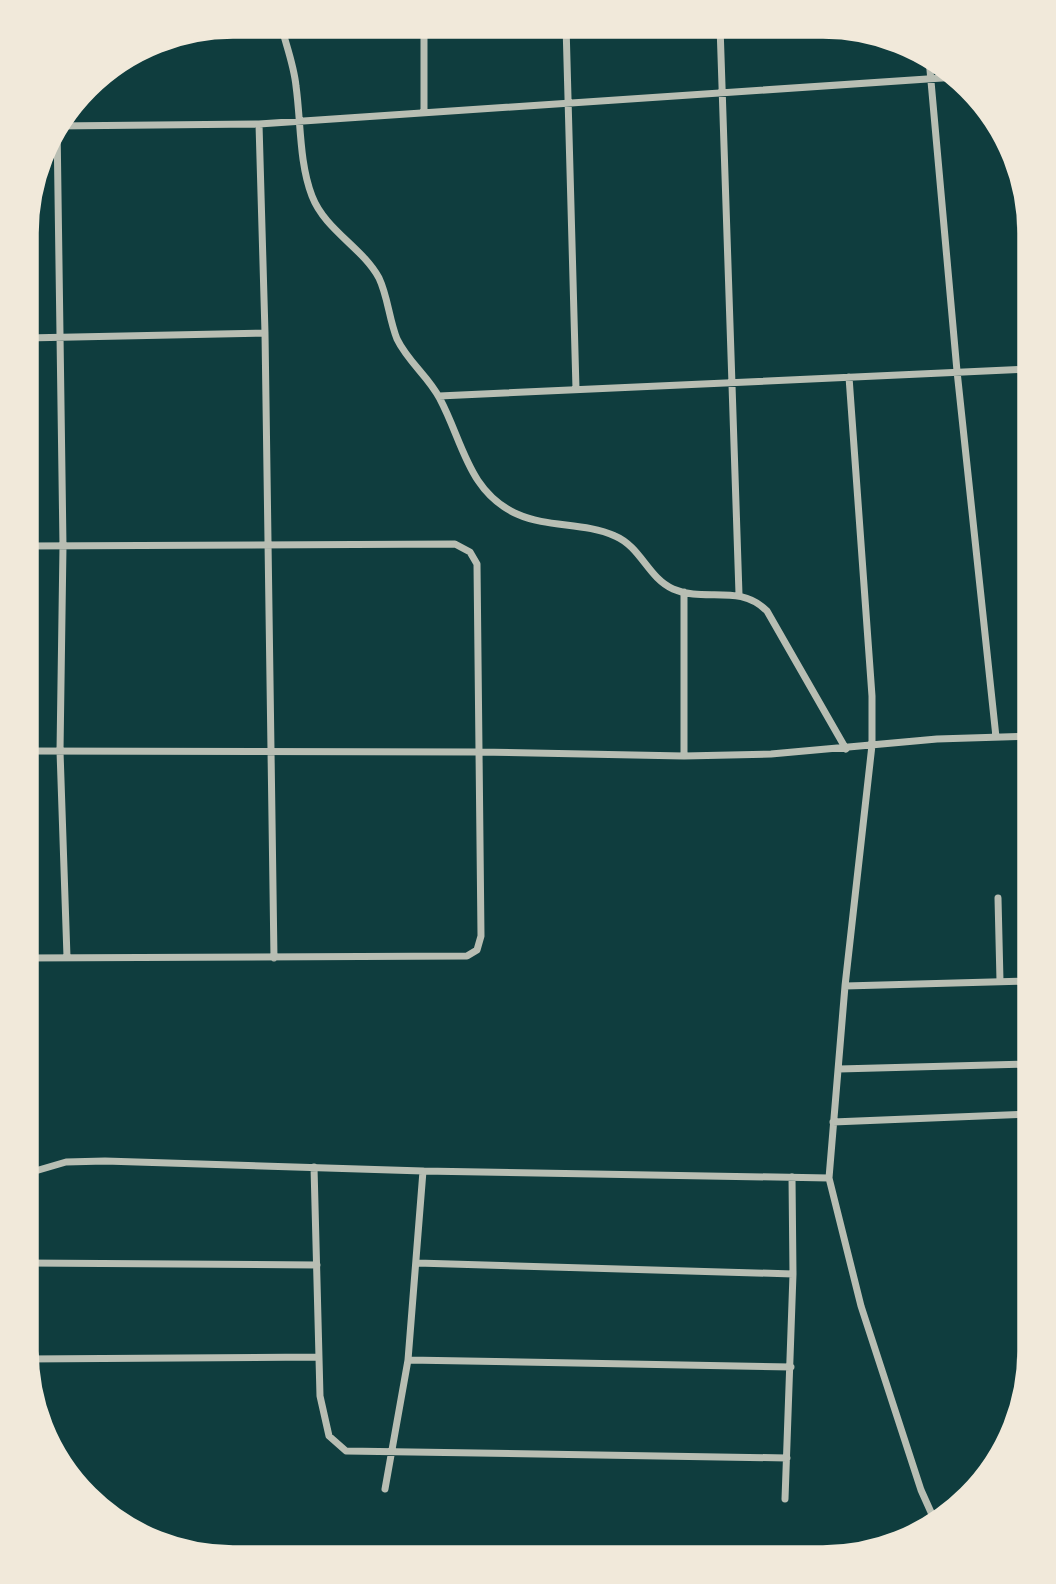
<svg xmlns="http://www.w3.org/2000/svg" width="1056" height="1584" viewBox="0 0 1056 1584" font-family="'Sofia Sans Condensed',sans-serif">
<rect width="100%" height="100%" fill="#0f3d3e"/>
<g fill="none" stroke-linecap="round" stroke-linejoin="round">
<path stroke="#b8beb3" stroke-width="7" d="M281,25C286,45 294,65 296,86C301,122 299,162 312,196C325,230 362,247 379,278C388,297 389,319 397,339C408,362 429,377 440,399C463,442 468,492 517,514C548,528 584,522 615,536C641,547 648,578 673,589C705,603 739,583 767,611L846,749
M424,25V112
M566,25L576,389
M720,26L739,594
M929,59L957,371L996,737
M57,124L63,546L60,751L67,957
M259,124L265,333L274,958
M55,126L259,124L957,77
M26,338L265,333
M849,377L872,696V745L845,986L829,1178L861,1306L921,1490L934,1519
M439,396L1031,369
M25,751L478,752L684,756L771,754L937,739L1031,736
M684,756V592
M998,898L1000,981
M25,958L467,956L477,950L481,936L477,564L470,552L455,544L26,546
M845,986L1031,981
M839,1069L1031,1064
M833,1122L1031,1114
M314,1167L320,1396L329,1436L346,1451L787,1458
M25,1174L66,1162L105,1161L423,1171L829,1178
M25,1263L317,1265
M417,1263L793,1274
M26,1359L317,1357
M408,1360L791,1367
M385,1489L408,1360L423,1171
M785,1499L793,1274L792,1177"/>
</g>
<path d="M0 0H1056V1584H0ZM233 37H823A196 196 0 0 1 1019 233V1351A196 196 0 0 1 823 1547H233A196 196 0 0 1 37 1351V233A196 196 0 0 1 233 37Z" fill="#f1e9da" fill-rule="evenodd"/>
<path fill="none" stroke="#f1e9da" stroke-width="3.5" d="M233 37H823A196 196 0 0 1 1019 233V1351A196 196 0 0 1 823 1547H233A196 196 0 0 1 37 1351V233A196 196 0 0 1 233 37Z"/>
</svg>
